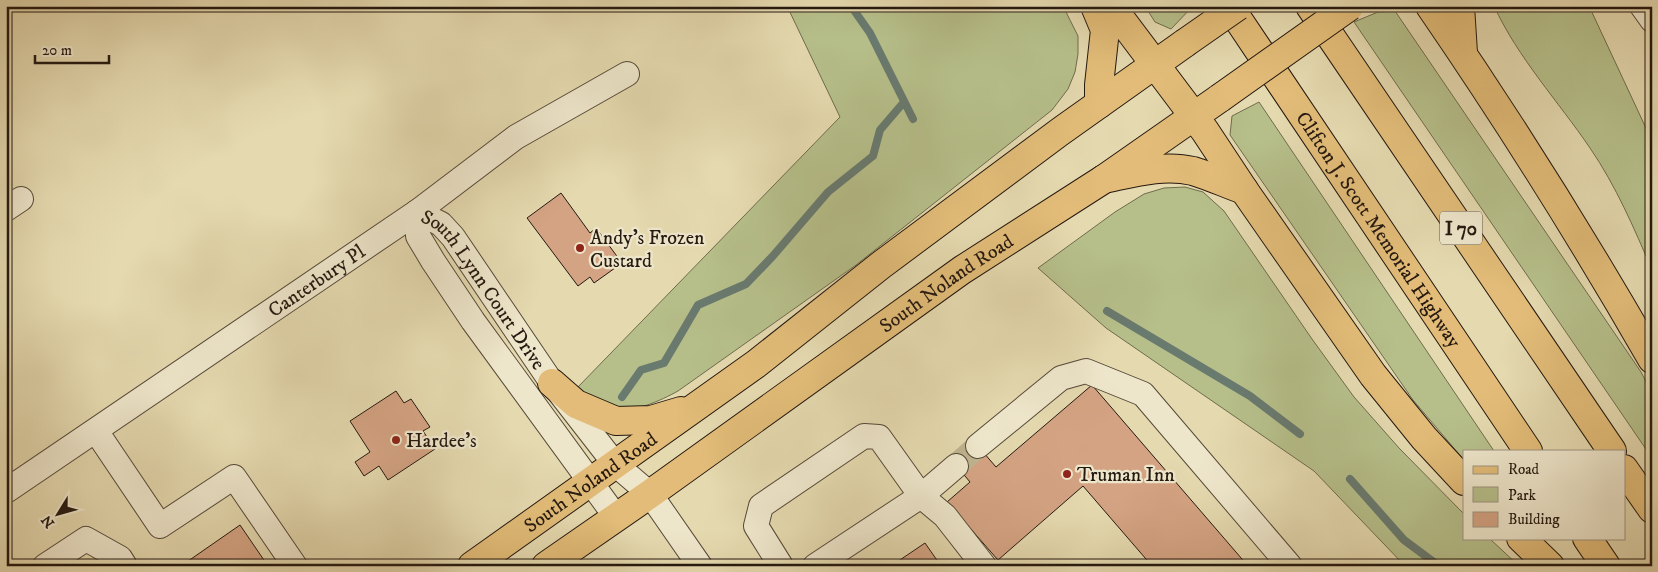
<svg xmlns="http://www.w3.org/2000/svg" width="1658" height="572" viewBox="0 0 1658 572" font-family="'IM FELL DW Pica',serif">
<rect width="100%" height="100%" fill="#e5d9af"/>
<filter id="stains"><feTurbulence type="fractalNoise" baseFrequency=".004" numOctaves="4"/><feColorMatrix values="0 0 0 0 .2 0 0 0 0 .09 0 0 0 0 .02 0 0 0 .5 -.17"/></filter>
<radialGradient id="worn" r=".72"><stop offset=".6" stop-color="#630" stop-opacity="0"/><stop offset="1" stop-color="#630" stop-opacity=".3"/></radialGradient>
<path fill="#b6bf8a" stroke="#6e6c4d" d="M787,6H1063L1078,36V54L1075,72L1068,89L1052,110L856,265L678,391C662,400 630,415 611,408C600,403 588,394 577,388L840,117Z
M1145,6H1193L1171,29L1155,22Z
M1494,6H1589L1652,141V270C1634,228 1616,186 1590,148C1558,101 1518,58 1494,6Z
M1395,11L1641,372L1652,393V458L1354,22L1378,12Z
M1259,102L1494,451H1464V460L1413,400L1230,135L1232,116Z
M1185,187L1203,192L1224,211L1312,339L1354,397L1399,448L1464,514V538H1489L1519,566H1405L1314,471L1106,328L1038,268L1115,212L1144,194L1164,188Z"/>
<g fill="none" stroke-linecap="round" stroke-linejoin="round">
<path stroke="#697a6f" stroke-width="8" d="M851,6L870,33L913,119
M1107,311L1250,396L1300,434
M622,397L641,370L664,363L698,305L746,284L772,257L828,192L873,156L880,130L904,102
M1350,479L1404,540L1439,566"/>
</g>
<path fill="#d4a383" stroke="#251910" d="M561,193L590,233L596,228L622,263L594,283L590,277L578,286L527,218Z
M1092,385L1248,566H1152L1083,486L998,560L947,502L970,482L949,457L971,438L996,467Z
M396,391L404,403L411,399L430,427L423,431L435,449L388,480L379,466L364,476L355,462L370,452L350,421Z
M240,525L268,566H181Z
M925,543L941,566H891Z"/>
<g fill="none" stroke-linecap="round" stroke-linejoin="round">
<path stroke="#bfb38f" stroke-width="24" stroke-dasharray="24 12" stroke-linecap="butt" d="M956,466L978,446"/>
<defs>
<g id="minor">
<path d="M1642,6L1652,20"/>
<path d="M6,209L21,199"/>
<path d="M96,431L160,526L234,477L295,566"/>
<path d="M978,446L1061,378L1086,371L1143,394L1290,566"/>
<path id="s1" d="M6,491L417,212L516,137L627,74"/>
<path id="s2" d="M616,517L473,321L433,261L418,236L417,212L441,224L453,237L552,383L615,464L650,494L700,566"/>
<path d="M45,566L86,539L120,558L125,566"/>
<path d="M781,566L756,526L761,506L864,436L879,437L921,496L945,516L984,566"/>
<path d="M815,566L921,496L956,466"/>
</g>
<g id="major">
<path d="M552,383L576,404L616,421L651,420L681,411"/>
<path id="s3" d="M472,566L756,364L881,265L1061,131L1185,43"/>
<path id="s4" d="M546,566L650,494L962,270L1104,179L1220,98"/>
</g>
<g id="highway">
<path d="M1095,6L1105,30L1099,85V104"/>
<path d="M1111,6L1205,131L1244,190L1373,375L1424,438L1464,481"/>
<path id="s5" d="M1229,6L1528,451"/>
<path d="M1310,6L1612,451"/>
<path d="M1430,6C1509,121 1583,239 1652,359"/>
<path d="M1460,6L1463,53"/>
<path d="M1104,179C1133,173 1163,164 1193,171C1210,176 1227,184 1244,190"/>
<path d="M1624,469L1652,509"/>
<path d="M1521,538L1550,566"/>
<path d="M1587,538L1606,566"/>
</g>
</defs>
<use href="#minor" stroke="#554938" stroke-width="26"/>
<use href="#major" stroke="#251910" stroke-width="30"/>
<use href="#highway" stroke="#251910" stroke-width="30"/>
<use href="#minor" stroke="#eee6cb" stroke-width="24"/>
<use href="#major" stroke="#e2bc78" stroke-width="28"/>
<use href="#highway" stroke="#e2bc78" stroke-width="28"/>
<defs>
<path id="major-bridge" d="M1185,43L1238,6
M1220,98L1350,6"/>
</defs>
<use href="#major-bridge" stroke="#251910" stroke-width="30" stroke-linecap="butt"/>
<use href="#major-bridge" stroke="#e2bc78" stroke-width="28"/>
</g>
<g fill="#8f2418" stroke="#eee6cb" stroke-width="2">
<circle cx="580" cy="248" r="5"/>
<circle cx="396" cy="440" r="5"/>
<circle cx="1067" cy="474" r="5"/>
</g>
<g text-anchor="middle" stroke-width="4.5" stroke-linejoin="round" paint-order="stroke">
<rect fill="#eee6cb" stroke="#615648" stroke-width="1" x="1440" y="211.5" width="42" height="33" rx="4"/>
<g font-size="19" font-weight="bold" fill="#251910">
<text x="1461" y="235">I 70</text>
</g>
<g font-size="20" fill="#251910" stroke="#eee6cb">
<text dy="7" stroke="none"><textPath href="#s5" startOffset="269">Clifton J. Scott Memorial Highway</textPath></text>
<text dy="7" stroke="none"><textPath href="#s1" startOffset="375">Canterbury Pl</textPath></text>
<text dy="7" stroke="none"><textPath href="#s4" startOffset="490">South Noland Road</textPath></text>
<text dy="7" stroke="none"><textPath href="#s2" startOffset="472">South Lynn Court Drive</textPath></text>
<text dy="7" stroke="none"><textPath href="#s3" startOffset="145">South Noland Road</textPath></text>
</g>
<g font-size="20" fill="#251910" stroke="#eee6cb" text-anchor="start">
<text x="590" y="244">Andy's Frozen<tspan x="590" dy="23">Custard</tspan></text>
<text x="406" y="447">Hardee's</text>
<text x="1077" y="481">Truman Inn</text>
</g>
</g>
<rect width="1658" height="572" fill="none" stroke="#e5d9af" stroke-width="25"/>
<rect x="8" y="8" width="1643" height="557" fill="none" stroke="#251910" stroke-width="2.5"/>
<rect x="12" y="12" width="1633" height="547" fill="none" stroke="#251910"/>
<rect x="1463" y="450" width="162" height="90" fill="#eee6cb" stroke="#9e9480"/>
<rect x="1473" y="466" width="25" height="8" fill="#e2bc78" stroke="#9e9480"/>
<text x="1508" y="474" font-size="15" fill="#251910">Road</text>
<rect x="1473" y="487" width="25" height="15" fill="#b6bf8a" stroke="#9e9480"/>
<text x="1508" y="500" font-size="15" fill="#251910">Park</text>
<rect x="1473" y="512" width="25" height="15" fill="#d4a383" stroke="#9e9480"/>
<text x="1508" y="524" font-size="15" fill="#251910">Building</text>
<g transform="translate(58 514) rotate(233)" stroke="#eee6cb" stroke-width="4" paint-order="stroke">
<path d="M0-4L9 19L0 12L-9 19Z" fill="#251910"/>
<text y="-8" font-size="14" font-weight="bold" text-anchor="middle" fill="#251910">N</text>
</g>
<path d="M35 55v8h74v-8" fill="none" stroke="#251910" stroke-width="2.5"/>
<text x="42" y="55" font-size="15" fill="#251910" stroke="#eee6cb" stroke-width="4" paint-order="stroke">20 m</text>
<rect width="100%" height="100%" filter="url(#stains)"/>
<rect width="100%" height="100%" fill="url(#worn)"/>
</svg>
